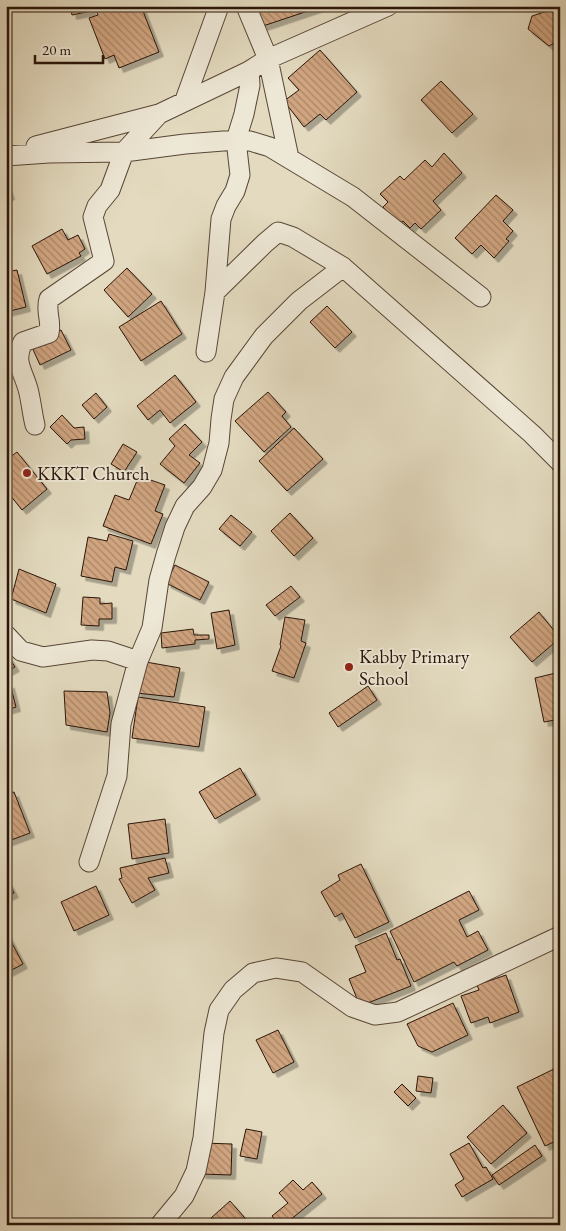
<svg xmlns="http://www.w3.org/2000/svg" width="566" height="1231" viewBox="0 0 566 1231" font-family="'EB Garamond',serif">
<defs>
<pattern id="building-back-hatch" width="6" height="6" patternUnits="userSpaceOnUse" patternTransform="scale(1.25)"><rect width="6" height="6" fill="#d0a580"/><path d="M-1 5l2 2M0 0l6 6M5-1l2 2" fill="none" stroke="#a98567"/></pattern>
<filter id="shadow"><feDropShadow dx="4.5" dy="4.5" stdDeviation="0" flood-color="#0004"/></filter>
</defs>
<rect width="100%" height="100%" fill="#e3dabf"/>
<filter id="stains"><feTurbulence type="fractalNoise" baseFrequency=".004" numOctaves="4"/><feColorMatrix values="0 0 0 0 .2 0 0 0 0 .09 0 0 0 0 .02 0 0 0 .5 -.17"/></filter>
<radialGradient id="worn" r=".72"><stop offset=".6" stop-color="#630" stop-opacity="0"/><stop offset="1" stop-color="#630" stop-opacity=".3"/></radialGradient>
<path fill="url(#building-back-hatch)" stroke="#2a1509" filter="url(#shadow)" d="M70,6H91V11L72,15Z
M105,6H141L159,52L119,68L114,55L105,59L89,18L98,15L96,10Z
M256,6H323L263,26Z
M560,7V40L549,46L528,29L532,16Z
M320,50L357,92L326,120L320,114L304,127L284,101L299,90L288,78Z
M441,81L473,114L452,133L421,100Z
M444,153L462,173L433,201L441,210L421,229L415,223L410,228L403,221L399,224L383,207L388,202L380,194L400,176L404,180L425,160L432,167Z
M6,182L10,195L6,197Z
M496,195L513,210L503,221L513,231L506,239L509,241L494,258L481,245L472,254L455,238Z
M62,229L68,240L78,235L85,249L79,253L81,256L47,274L32,246Z
M127,268L152,294L128,317L104,290Z
M17,270L26,307L6,312V272Z
M161,301L182,334L141,361L119,327Z
M327,306L352,332L335,348L310,322Z
M61,330L71,350L40,365L31,345Z
M175,375L196,402L170,423L160,410L148,420L137,406Z
M268,392L286,412L282,416L291,427L264,452L235,421Z
M96,393L107,407L94,419L82,405Z
M62,415L74,428L84,427L85,439L71,440L67,444L50,427Z
M185,424L202,442L189,455L200,463L184,483L160,464L175,446L169,439Z
M294,428L323,459L287,491L259,461Z
M123,444L137,452L124,472L111,464Z
M17,452L47,489L22,510L6,490V460Z
M139,476L165,485L155,511L163,514L151,544L103,526L115,495L129,500Z
M290,513L313,538L294,556L271,531Z
M231,515L252,532L240,546L219,529Z
M109,534L133,541L126,570L115,567L112,582L81,576L88,537L107,541Z
M175,565L209,582L200,600L166,583Z
M19,569L56,584L46,613L11,599Z
M291,586L300,597L275,616L266,605Z
M83,597L100,598V604L112,603V619H99V626L81,625Z
M229,610L235,645L217,649L211,613Z
M539,612L560,638L532,662L510,637Z
M285,617L305,620L301,641L306,643L294,678L272,671L281,646L280,645Z
M193,629L194,635H209V639L195,640V644L162,648L161,633Z
M6,653L15,667L6,672Z
M140,661L180,668L174,697L136,693Z
M560,672V719L544,722L535,678Z
M6,684H10L16,707L6,710Z
M368,686L377,700L338,727L329,713Z
M64,691L107,692L110,713L107,732L66,725Z
M138,697L205,707L199,747L132,738Z
M240,768L256,795L215,819L199,792Z
M14,792L30,833L6,842V794Z
M165,819L169,853L132,859L128,824Z
M165,858L169,873L148,878L155,890L132,903L119,879L122,878L120,868Z
M361,864L389,922L355,938L342,913L335,917L321,892L340,880L338,875Z
M6,878L14,893L6,897Z
M96,886L109,915L74,931L61,902Z
M469,891L479,910L459,920L467,937L478,931L488,950L457,966L454,962L414,982L390,931Z
M6,932L23,964L6,973Z
M386,933L397,960L400,959L411,986L360,1006L349,979L366,972L355,946Z
M506,975L519,1012L490,1023L488,1017L471,1023L461,996L479,990L477,985Z
M453,1003L468,1035L432,1052L418,1046L407,1024Z
M278,1030L294,1062L273,1073L256,1040Z
M556,1068L560,1075V1139L545,1146L517,1087Z
M418,1076L433,1078L431,1093L416,1091Z
M402,1084L416,1098L408,1106L394,1092Z
M503,1105L527,1133L491,1164L467,1137Z
M246,1129L262,1132L257,1159L240,1156Z
M202,1143L232,1144L231,1175L201,1174Z
M469,1143L483,1168L486,1167L493,1179L462,1197L455,1185L464,1179L450,1154Z
M535,1145L542,1156L499,1185L492,1175Z
M293,1180L303,1190L312,1182L322,1194L284,1225H279L272,1216L288,1203L279,1193Z
M230,1201L251,1225H217L211,1218Z"/>
<g fill="none" stroke-linecap="round" stroke-linejoin="round">
<defs>
<path id="minor" d="M246,6L268,59L289,158
M185,100L219,6
M36,146L159,114L249,71L268,59L388,6
M6,156L49,153L124,152L185,144L236,140L250,141L270,147L353,197L481,297
M215,292L265,243L278,232L293,237L343,267L532,434L560,462
M206,352L215,292L221,219L226,206L235,191L240,175L236,140L244,114L250,85L249,71
M35,425C32,413 31,400 28,389C23,371 13,361 23,342L49,333C52,321 45,311 49,299L104,261L93,217L97,206L110,190L124,152L159,114
M6,635L21,651L43,657L92,650L108,651L138,661
M89,862L117,776L121,724L138,661L152,628L159,580L166,555L175,527L185,506L202,487L212,470L219,443L221,419L224,399L234,377L264,336L299,301L343,267
M160,1225L184,1196L196,1171L203,1138L214,1033L219,1010L233,990L253,973L276,968L302,972L352,1007L375,1015L398,1012L560,936"/>
</defs>
<use href="#minor" stroke="#584636" stroke-width="21"/>
<use href="#minor" stroke="#ede7d5" stroke-width="19"/>
</g>
<g fill="#8f2418" stroke="#ede7d5" stroke-width="2">
<circle cx="27" cy="473" r="5"/>
<circle cx="349" cy="667" r="5"/>
</g>
<g text-anchor="middle" stroke-width="4" stroke-linejoin="round" paint-order="stroke">
<g font-size="19" fill="#2a1509" stroke="#ede7d5" text-anchor="start">
<text x="37" y="480">KKKT Church</text>
<text x="359" y="663">Kabby Primary<tspan x="359" dy="22">School</tspan></text>
</g>
</g>
<rect width="566" height="1231" fill="none" stroke="#e3dabf" stroke-width="25"/>
<rect x="8" y="8" width="551" height="1216" fill="none" stroke="#2a1509" stroke-width="2.5"/>
<rect x="12" y="12" width="541" height="1206" fill="none" stroke="#2a1509"/>
<path d="M35 55v8h68v-8" fill="none" stroke="#2a1509" stroke-width="2.5"/>
<text x="42" y="55" font-size="15" fill="#2a1509" stroke="#ede7d5" stroke-width="4" paint-order="stroke">20 m</text>
<rect width="100%" height="100%" filter="url(#stains)"/>
<rect width="100%" height="100%" fill="url(#worn)"/>
</svg>
